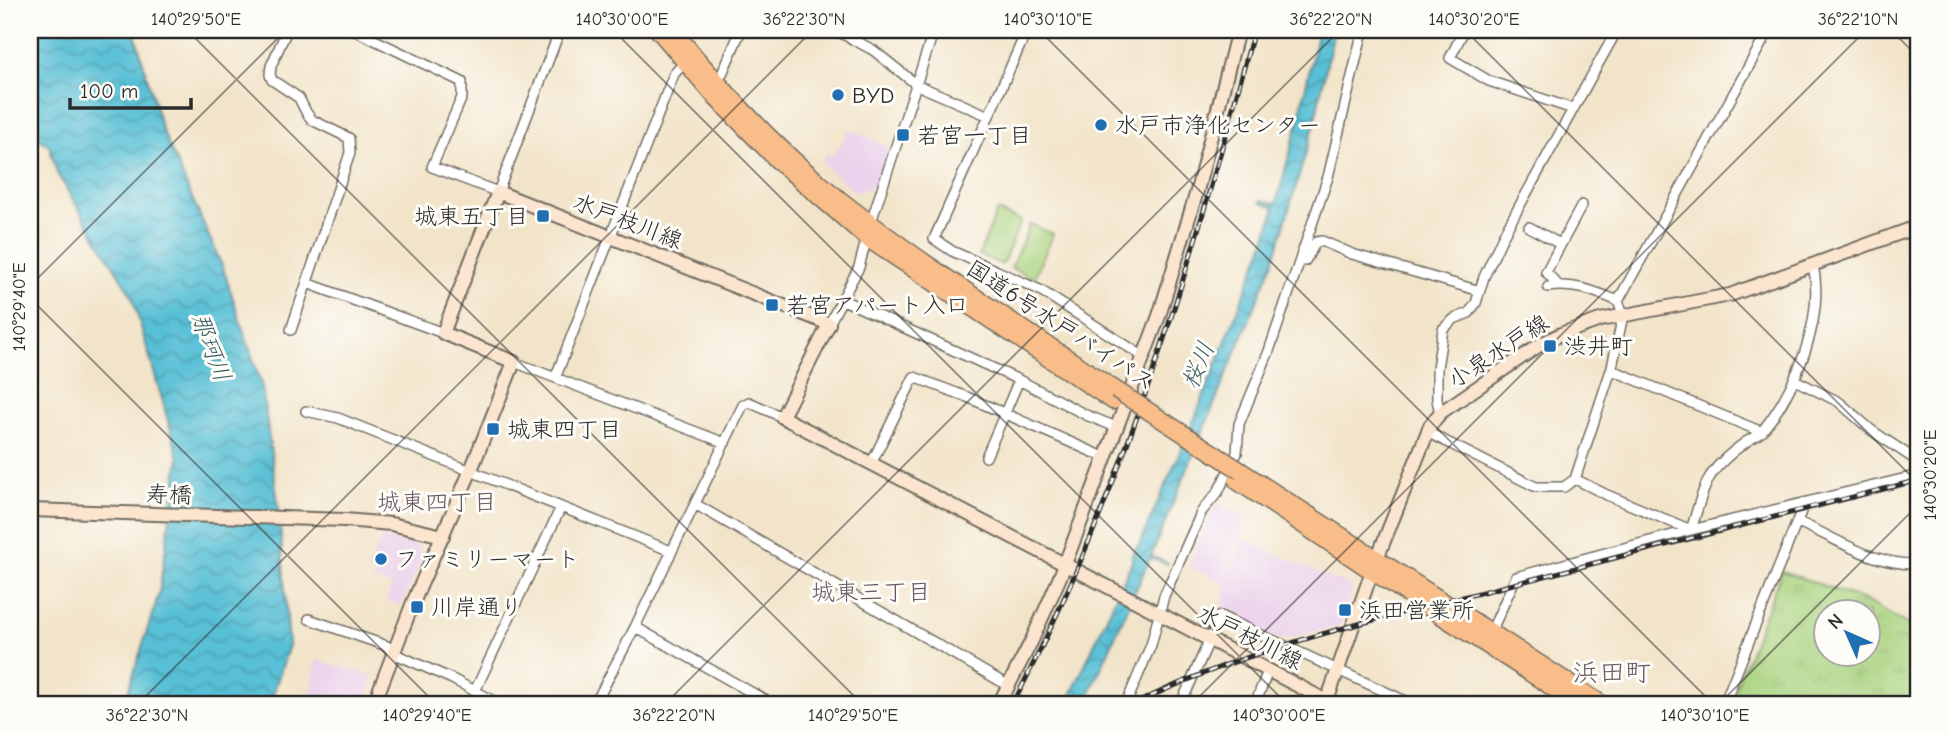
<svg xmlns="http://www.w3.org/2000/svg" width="1949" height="734" viewBox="0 0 1949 734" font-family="'Comic Neue','Klee One',sans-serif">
<defs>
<pattern id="park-tufts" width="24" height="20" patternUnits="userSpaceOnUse" patternTransform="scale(1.75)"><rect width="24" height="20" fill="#a8d27d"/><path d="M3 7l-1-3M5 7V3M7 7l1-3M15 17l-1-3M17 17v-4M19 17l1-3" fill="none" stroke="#91b46c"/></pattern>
<pattern id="water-waves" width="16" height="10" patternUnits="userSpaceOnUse" patternTransform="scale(1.75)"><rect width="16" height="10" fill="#59c0d6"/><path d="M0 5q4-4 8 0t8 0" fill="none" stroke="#4a9cae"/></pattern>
</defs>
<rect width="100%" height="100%" fill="#fdfcf7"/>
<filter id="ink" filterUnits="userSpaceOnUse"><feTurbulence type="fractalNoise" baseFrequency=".0143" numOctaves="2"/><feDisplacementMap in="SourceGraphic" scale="14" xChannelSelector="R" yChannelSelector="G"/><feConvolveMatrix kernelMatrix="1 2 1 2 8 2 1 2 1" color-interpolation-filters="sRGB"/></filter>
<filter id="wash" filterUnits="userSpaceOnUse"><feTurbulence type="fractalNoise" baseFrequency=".00686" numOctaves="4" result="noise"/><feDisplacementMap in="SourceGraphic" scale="28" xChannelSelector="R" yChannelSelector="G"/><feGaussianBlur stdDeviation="1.57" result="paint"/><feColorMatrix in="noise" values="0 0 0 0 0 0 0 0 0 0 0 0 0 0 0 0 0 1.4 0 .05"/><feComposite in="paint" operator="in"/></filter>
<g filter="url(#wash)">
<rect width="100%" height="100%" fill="#f2e4c9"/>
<path fill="#ebd1eb" d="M850,129L890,148L876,187L855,192L821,163L827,153L833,156Z
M1217,502L1247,518L1229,569L1231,570L1243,539L1353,588L1340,626L1278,640L1220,615L1227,584L1189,566L1191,557Z
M381,538L413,542L417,544L423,556L401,606L386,600L392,586L372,579L375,573L367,569Z
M316,660L373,676L365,704L309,703Z"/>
<path fill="url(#park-tufts)" stroke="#6a7e54" stroke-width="2" fill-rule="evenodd" d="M1782,571L1864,600L1919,631V704H1729ZM1826,612H1868V654H1826Z"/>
<path fill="#a8d27d" stroke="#6a7e54" stroke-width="2" d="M997,211L1021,221L1002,265L979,255Z
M1030,224L1053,234L1034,278L1011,268Z"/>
<path fill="url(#water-waves)" stroke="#427680" stroke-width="2" d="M30,30H134L162,130L223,268L262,387L279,511L289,645L270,704H124L159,593L179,458L132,296L57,173L49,145L30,134Z
M1318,30H1334L1313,129L1273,263L1151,556L1169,564L1150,558L1085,704H1067L1132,562V554L1140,543L1192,425L1263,247L1275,207L1260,202L1261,200L1276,204L1298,123Z"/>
</g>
<g filter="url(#ink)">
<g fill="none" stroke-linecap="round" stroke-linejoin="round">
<defs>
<path id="street" d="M287,30L271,66L270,75L272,80L299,98L306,112L312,120L349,138L350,153L291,330
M354,30L462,82V97L432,167L498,192L560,30
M835,30L873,50L917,85L989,116
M1002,30L1019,36
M1027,30L934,239L952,251L1040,290L1144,357
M1464,30L1450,58L1489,81L1573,109
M718,83L741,30
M1529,227L1560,244
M1305,261L1316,242L1322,241L1352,254L1480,291
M307,283L443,333
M1558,285L1546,272L1582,205
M843,300L1019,380L1086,415L1116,427
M1618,301L1769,30
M829,324L859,267L871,222L934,30
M514,362L725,443
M1612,370L1762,432
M556,376L674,74L684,63
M1795,380L1839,402L1871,430L1919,462
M306,411L338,418L671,551
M1440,413L1437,400V368L1443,329L1454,319L1469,313L1476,303L1484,277L1504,234L1617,30
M1427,432L1536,487H1564L1575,479L1612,367L1623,315L1618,301C1594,291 1574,283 1548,287
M986,457L1019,380
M872,462L914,377L967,397L1104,457
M1575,479L1607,495L1691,530C1697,512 1701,491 1711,475C1720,462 1733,451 1746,442C1752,438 1759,435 1763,430C1796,389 1825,318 1813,265
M695,504L1009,686
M1798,522C1838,539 1874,566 1919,564
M309,619L387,646L393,653L452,679L500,704
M635,627L772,704
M1491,632L1516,577L1691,530L1919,475
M475,691L561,507
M595,704L635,627L743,405L749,402L782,417
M1126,704L1151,645L1164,596L1202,511L1218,492L1237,453L1239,424L1269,351L1328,177L1363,30
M1181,704L1220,616L1412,704
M1255,704L1268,671
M1724,704L1804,504"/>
<path id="secondary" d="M30,510L345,520L391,524L443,536
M374,704L412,605L471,470L514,362L443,333L498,192L829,324L782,417L1327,701
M999,704L1032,640L1060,577L1159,316L1197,191L1238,30
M1326,704L1372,571L1430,426L1440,413L1541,344L1561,334L1600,320L1730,295L1919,226"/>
<path id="highway" d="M658,30L717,99L776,159L868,239L1113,401
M673,30C719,87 771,143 828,190C919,264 1019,325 1116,390
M1241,471L1602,704
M1237,481L1372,571L1578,704"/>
</defs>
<use href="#street" stroke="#716c62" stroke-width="12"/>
<use href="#secondary" stroke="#716c62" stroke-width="16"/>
<use href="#highway" stroke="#716c62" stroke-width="19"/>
<use href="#street" stroke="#fff" stroke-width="9"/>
<use href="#secondary" stroke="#fce5cf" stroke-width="12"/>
<use href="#highway" stroke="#f8bd88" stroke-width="16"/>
<defs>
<path id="rail" d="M1013,704C1124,491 1193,261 1254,30
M1135,704C1249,647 1375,620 1498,588C1638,552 1778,515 1919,480"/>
</defs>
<use href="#rail" stroke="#2b2b2b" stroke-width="5"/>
<use href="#rail" stroke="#fdfcf7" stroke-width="2.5" stroke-dasharray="8" stroke-linecap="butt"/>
<defs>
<path id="highway-bridge" d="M1116,390L1241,471"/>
</defs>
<use href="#highway-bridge" stroke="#716c62" stroke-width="19" stroke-linecap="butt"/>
<use href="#highway-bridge" stroke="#f8bd88" stroke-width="16"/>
</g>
</g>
<path fill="none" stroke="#2b2b2b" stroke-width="2" stroke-opacity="0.45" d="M187,30L862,704M613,30L1287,704M1039,30L1713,704M1465,30L1919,484M1891,30L1919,58M30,286L286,30M30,298L436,704M138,704L813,30M665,704L1340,30M1192,704L1866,30M1719,704L1919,504"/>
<g fill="#1f6fb2" stroke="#fdfcf7" stroke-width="2.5">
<circle cx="838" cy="95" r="7"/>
<circle cx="1101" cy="125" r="7"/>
<rect x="896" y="128" width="14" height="14" rx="3.5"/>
<rect x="536" y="209" width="14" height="14" rx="3.5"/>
<rect x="765" y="298" width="14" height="14" rx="3.5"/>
<rect x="1543" y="339" width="14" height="14" rx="3.5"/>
<rect x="486" y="422" width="14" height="14" rx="3.5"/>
<circle cx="381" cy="559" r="7"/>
<rect x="410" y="600" width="14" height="14" rx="3.5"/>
<rect x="1338" y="603" width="14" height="14" rx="3.5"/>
</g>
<g text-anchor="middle" stroke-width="6" stroke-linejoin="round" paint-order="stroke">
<g font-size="23" fill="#2b2b2b" stroke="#fdfcf7" text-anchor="start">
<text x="852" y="103">BYD</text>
<text x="1115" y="133">水戸市浄化センター</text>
<text x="917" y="143">若宮一丁目</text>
<text x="529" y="224" text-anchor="end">城東五丁目</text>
<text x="786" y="313">若宮アパート入口</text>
<text x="1564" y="354">渋井町</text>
<text x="507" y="437">城東四丁目</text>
<text x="395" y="567">ファミリーマート</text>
<text x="431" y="615">川岸通り</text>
<text x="1359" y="618">浜田営業所</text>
</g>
<g font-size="23" fill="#2b2b2b" stroke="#fdfcf7">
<text transform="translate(628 221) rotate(21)" y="8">水戸枝川線</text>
<text transform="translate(1061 325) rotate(33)" y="8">国道6号水戸バイパス</text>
<text transform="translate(1498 351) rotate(-33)" y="8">小泉水戸線</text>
<text transform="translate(169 494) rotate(2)" y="8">寿橋</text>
<text transform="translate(1250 637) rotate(27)" y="8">水戸枝川線</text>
</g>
<g font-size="24" font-style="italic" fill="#3b5f67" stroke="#fdfcf7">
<text transform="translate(211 347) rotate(69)" y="8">那珂川</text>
<text transform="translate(1198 365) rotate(-67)" y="8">桜川</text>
</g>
<g font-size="24" fill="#695865" stroke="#fdfcf7">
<text x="437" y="510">城東四丁目</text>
<text x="871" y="600">城東三丁目</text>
</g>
<g font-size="26" fill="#695865" stroke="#fdfcf7">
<text x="1612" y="681">浜田町</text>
</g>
</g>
<rect width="1949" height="734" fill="none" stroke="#fdfcf7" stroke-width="77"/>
<g transform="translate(1847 633) rotate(315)"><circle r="33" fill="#fdfcf7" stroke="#a9a8a5" stroke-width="2"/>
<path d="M0-5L12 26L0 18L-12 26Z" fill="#1f6fb2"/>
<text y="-10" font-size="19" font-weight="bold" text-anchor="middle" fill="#2b2b2b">N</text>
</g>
<path d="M70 98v10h121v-10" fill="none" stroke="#2b2b2b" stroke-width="3.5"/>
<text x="80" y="98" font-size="21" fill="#2b2b2b" stroke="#fdfcf7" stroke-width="5" paint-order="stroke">100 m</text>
<rect x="38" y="38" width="1872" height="658" fill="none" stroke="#2b2b2b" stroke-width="2.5"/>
<g font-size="18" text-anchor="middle" fill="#2b2b2b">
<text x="196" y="25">140°29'50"E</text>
<text x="622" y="25">140°30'00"E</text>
<text x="804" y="25">36°22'30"N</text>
<text x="1048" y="25">140°30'10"E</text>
<text x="1331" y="25">36°22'20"N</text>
<text x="1474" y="25">140°30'20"E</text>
<text x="1858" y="25">36°22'10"N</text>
<text transform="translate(19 307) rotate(-90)" y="6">140°29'40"E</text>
<text transform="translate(1930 475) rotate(-90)" y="6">140°30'20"E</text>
<text x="147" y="721">36°22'30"N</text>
<text x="427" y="721">140°29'40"E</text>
<text x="674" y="721">36°22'20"N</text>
<text x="853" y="721">140°29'50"E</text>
<text x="1279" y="721">140°30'00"E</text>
<text x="1705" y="721">140°30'10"E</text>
</g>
</svg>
